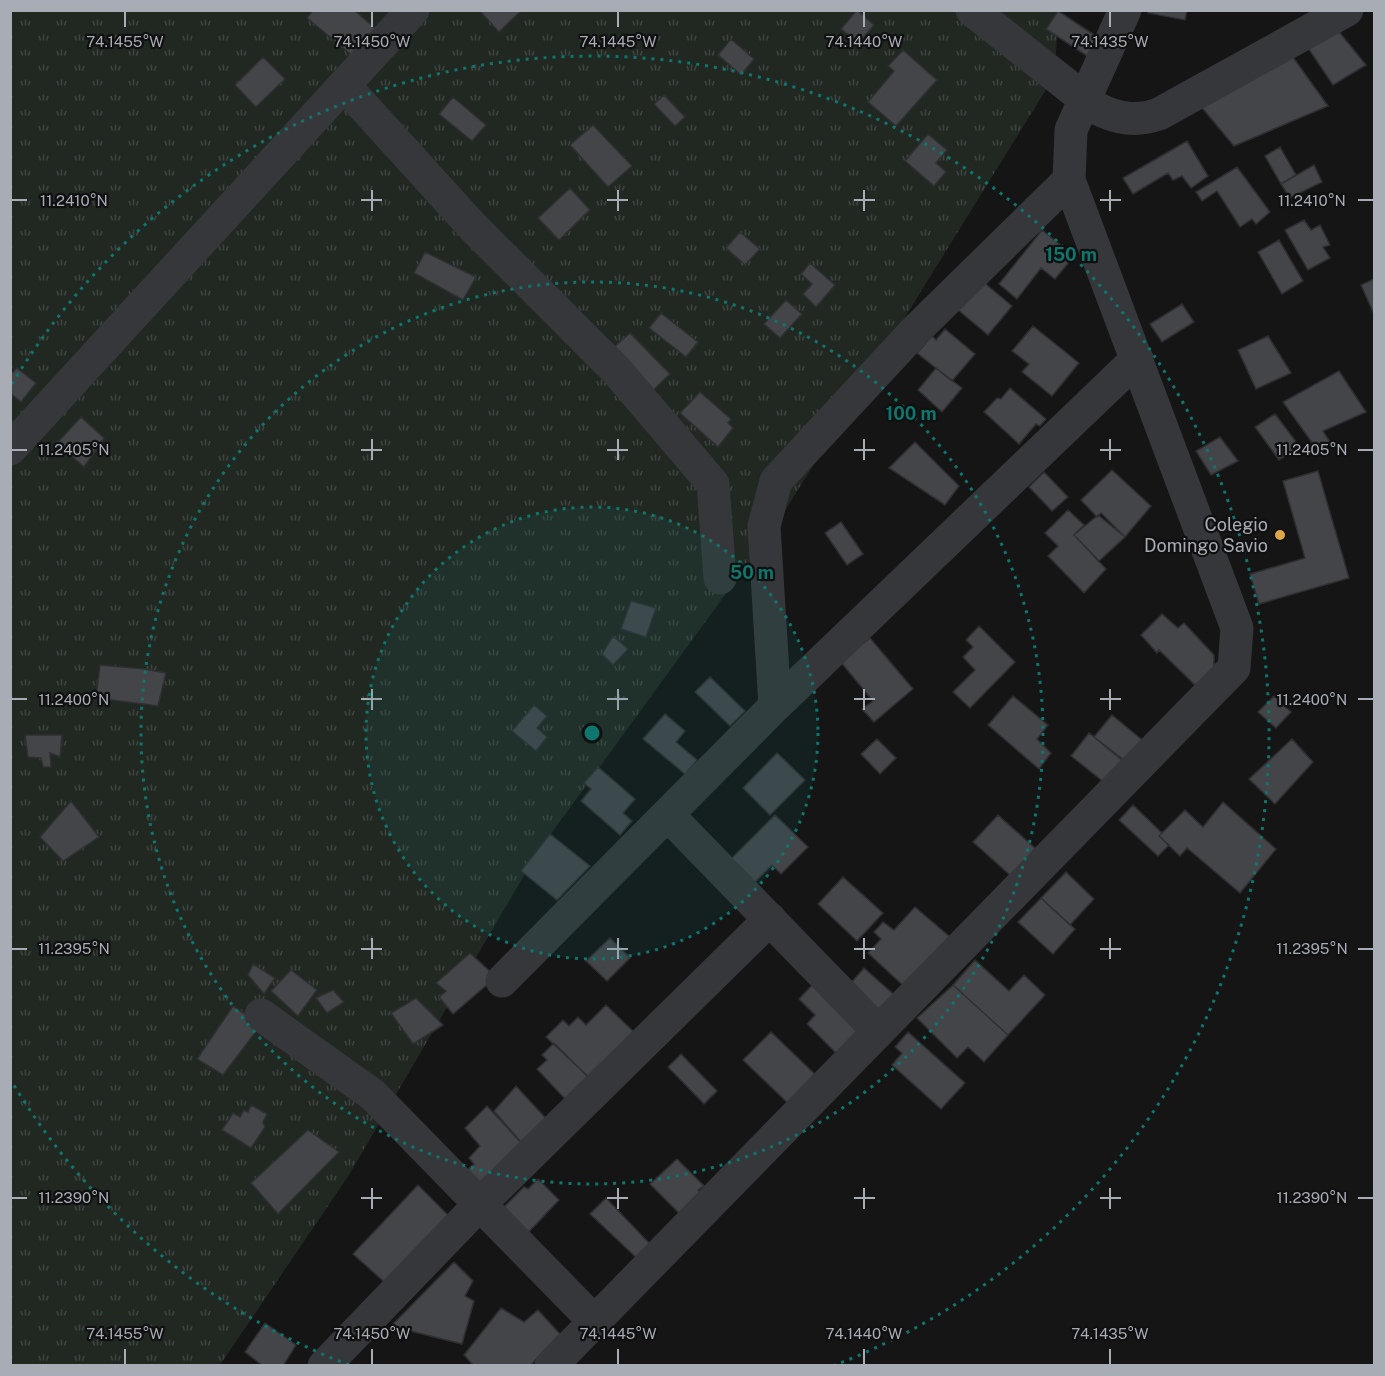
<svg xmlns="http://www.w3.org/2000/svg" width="1385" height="1376" viewBox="0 0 1385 1376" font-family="'Public Sans',sans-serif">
<defs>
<pattern id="grass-tufts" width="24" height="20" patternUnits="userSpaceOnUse" patternTransform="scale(1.5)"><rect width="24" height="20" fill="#212822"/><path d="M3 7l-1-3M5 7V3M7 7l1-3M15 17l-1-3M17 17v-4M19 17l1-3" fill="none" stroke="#3e4440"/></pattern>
</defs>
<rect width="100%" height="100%" fill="#151516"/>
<path fill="url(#grass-tufts)" d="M10,11H1058L1055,75L778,522L537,853L349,1175L220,1365H11Z"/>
<path fill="#444549" stroke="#2f2f32" stroke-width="1.5" d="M313,10H354L377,30L354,57L307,18Z
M479,10H522L499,32Z
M857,10L874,25L859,43L841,29Z
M1148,10H1187L1185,20L1148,13Z
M1058,11L1099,38L1087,56L1046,29Z
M1336,28L1366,65L1333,85L1306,45Z
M731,39L754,59L741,75L718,55Z
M903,50L937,80L896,126L868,102L894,71L888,66Z
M1290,53L1328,106L1234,146L1198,103Z
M263,57L285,79L256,107L235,85Z
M664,95L685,117L675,126L654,104Z
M453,97L486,125L472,141L439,114Z
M593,125L632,166L608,187L570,145Z
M928,134L947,150L936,163L946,172L934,186L905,161Z
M1187,141L1208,176L1191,188L1182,176L1173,180L1168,173L1133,194L1123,178Z
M1280,147L1296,175L1281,184L1265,156Z
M1314,165L1322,182L1290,198L1281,184Z
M1237,167L1270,212L1256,224L1252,219L1240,227L1217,191L1202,201L1196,192Z
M570,188L590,210L559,240L538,218Z
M1304,220L1311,230L1320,225L1330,245L1323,247L1330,258L1308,270L1285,230Z
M1042,230L1074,256L1055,279L1041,268L1017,299L999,284Z
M740,232L760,249L745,265L726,248Z
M1279,240L1303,281L1282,294L1258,252Z
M425,252L476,277L463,300L414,273Z
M810,263L835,285L816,307L803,294L812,284L801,274Z
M1374,279V314L1361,285Z
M981,280L1012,306L988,335L957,309Z
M786,300L802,314L780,338L764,324Z
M1182,304L1194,322L1162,342L1150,324Z
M661,313L698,342L686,357L649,328Z
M1033,326L1079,363L1052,396L1022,372L1029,364L1012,351Z
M945,329L975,354L952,381L917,353L932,336L936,340Z
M630,333L670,374L644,399L605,355Z
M1268,336L1291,373L1256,389L1238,350Z
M17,368L36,383L21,402L10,393V375Z
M936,368L962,388L942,412L918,390Z
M1339,371L1366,412L1323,431L1330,442L1318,451L1283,402Z
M1010,388L1046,419L1040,426L1036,424L1019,444L984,412L997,398L1001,399Z
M700,392L731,419L728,423L733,428L718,447L680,413Z
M1275,414L1300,447L1279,460L1255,427Z
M81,417L104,438L84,467L57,443Z
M1220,437L1238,461L1211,475L1196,451Z
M915,442L959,486L945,505L889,468Z
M1112,470L1151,506L1125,537L1101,513L1097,517L1081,500Z
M1318,471L1349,578L1259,604L1250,574L1305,558L1283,481Z
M1044,472L1068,497L1052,511L1029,487Z
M1068,510L1084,525L1074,535L1106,569L1084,593L1048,556L1058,546L1045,533Z
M1098,515L1125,537L1099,561L1074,535Z
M841,522L863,554L847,565L825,533Z
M631,601L656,608L646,637L621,629Z
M1162,614L1178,628L1184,623L1214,655V678L1196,686L1159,650L1157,653L1141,635Z
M979,626L1015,662L970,708L953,692L975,670L963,657L973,647L966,640Z
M613,636L628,649L613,665L602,654Z
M870,638L913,689L874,722L862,709L873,701L840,661Z
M100,665L145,669L166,673L158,706L96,698Z
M710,677L745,711L730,726L695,692Z
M1013,696L1048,725L1037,739L1051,753L1039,769L988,725Z
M1274,696L1291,712L1276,728L1258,712Z
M534,705L547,716L537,728L547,737L536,751L512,731Z
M665,714L685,731L676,742L697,760L685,774L643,739Z
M1112,715L1147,744L1129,766L1094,737Z
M1089,733L1124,760L1105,783L1071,756Z
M25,735H62L60,757L50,753L51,767H43L41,758L28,757Z
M877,739L896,758L880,774L861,754Z
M1292,739L1313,762L1275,804L1249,779Z
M777,753L805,780L770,815L743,788Z
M598,767L635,799L623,813L632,821L620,835L581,801L591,789L584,783Z
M71,801L99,837L63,861L40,837Z
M1223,802L1276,849L1240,893L1187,848L1180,856L1159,836L1185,810L1203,827Z
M1133,805L1162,833L1159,836L1169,845L1158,856L1119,820Z
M775,815L808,847L781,874L772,865L748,889L724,866Z
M998,815L1036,849L1011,876L973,842Z
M550,834L590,866L557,900L521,871Z
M1066,872L1094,899L1070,925L1041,898Z
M843,877L883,913L857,941L818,904Z
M1041,898L1075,929L1053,954L1018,922Z
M915,907L956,942L908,990L868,953L881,939L874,932L883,922L894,930Z
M610,938L630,958L607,981L586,961Z
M470,953L496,977L453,1014L439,997L446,991L436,983Z
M975,960L1009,991L1024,975L1045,995L1008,1035L953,985Z
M253,964L275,978L264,994L248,975Z
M864,968L899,999L884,1015L850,984Z
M291,970L317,990L298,1016L271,991Z
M815,982L867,1032L841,1058L807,1024L815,1015L799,999Z
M953,985L1008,1035L984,1062L968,1047L957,1058L917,1018Z
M333,990L344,1002L327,1013L316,998Z
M416,998L443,1025L413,1044L391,1013Z
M606,1005L640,1038L595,1083L546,1037L563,1020L569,1026L578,1017L586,1025Z
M233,1006L261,1025L223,1075L197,1059Z
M771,1032L822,1081L794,1109L743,1060Z
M908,1032L965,1083L941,1109L892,1065L902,1053L895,1047Z
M554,1043L591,1080L568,1102L537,1069L547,1060L542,1055Z
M681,1054L717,1091L704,1104L668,1067Z
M516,1086L552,1125L526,1148L494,1111Z
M251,1105L267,1114L263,1122L265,1127L251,1148L222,1130L233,1113L240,1117L244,1110L248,1112Z
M487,1106L526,1148L481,1193L463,1174L474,1164L469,1158L480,1146L465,1128Z
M308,1130L339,1152L278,1214L251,1183Z
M677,1159L704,1186L698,1190L705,1198L683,1217L650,1184Z
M538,1179L559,1200L523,1238L497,1214L524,1187L528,1189Z
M418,1185L453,1220L391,1288L353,1254Z
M606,1198L653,1247L641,1262L590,1214Z
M454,1262L473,1281L465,1296L474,1301L462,1344L391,1326Z
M501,1308L524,1322L538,1310L560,1334L530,1366H474L464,1355Z
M265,1323L296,1345L283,1366H263L245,1352Z"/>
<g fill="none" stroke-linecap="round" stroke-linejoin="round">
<path stroke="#36373b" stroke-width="33" d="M972,10L1096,108C1118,119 1136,122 1159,114L1347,10
M345,86L473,227L617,371L713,484L720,578
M10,449L413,10
M775,706L1137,359
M668,815L878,1031
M502,981L775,706L764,526L776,481L915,331L1069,180
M261,1015L373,1095L594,1321
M324,1366L479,1205L770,919
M551,1366L1234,668L1237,628L1069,180L1071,130L1125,10"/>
</g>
<path fill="none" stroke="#a8acb5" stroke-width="2" d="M125,12V27M372,12V27M618,12V27M864,12V27M1110,12V27M372,190V211M618,190V211M864,190V211M1110,190V211M12,200H27M361,200H382M607,200H628M854,200H875M1100,200H1121M1358,200H1373M372,439V460M618,439V460M864,439V460M1110,439V460M12,450H27M361,450H382M607,450H628M854,450H875M1100,450H1121M1358,450H1373M372,689V710M618,689V710M864,689V710M1110,689V710M12,699H27M361,699H382M607,699H628M854,699H875M1100,699H1121M1358,699H1373M372,938V959M618,938V959M864,938V959M1110,938V959M12,949H27M361,949H382M607,949H628M854,949H875M1100,949H1121M1358,949H1373M372,1188V1209M618,1188V1209M864,1188V1209M1110,1188V1209M12,1198H27M361,1198H382M607,1198H628M854,1198H875M1100,1198H1121M1358,1198H1373M125,1349V1364M372,1349V1364M618,1349V1364M864,1349V1364M1110,1349V1364"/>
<circle cx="592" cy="733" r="226" fill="#0f766e" fill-opacity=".12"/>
<g fill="none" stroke="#0f766e" stroke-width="3" stroke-dasharray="3 6">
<circle cx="592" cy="733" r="226"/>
<circle cx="592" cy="733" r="451"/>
<path d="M349 1365A677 677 0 0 1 12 1082M12 384A677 677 0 1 1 835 1365"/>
</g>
<circle fill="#dda646" stroke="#101011" stroke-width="2" cx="1280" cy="535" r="6"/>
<g text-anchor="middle" stroke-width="4.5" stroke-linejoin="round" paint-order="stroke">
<g font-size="18" fill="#a8acb5" stroke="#101011" text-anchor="end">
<text x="1268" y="531">Colegio<tspan x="1268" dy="21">Domingo Savio</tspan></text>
</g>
</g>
<g font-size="15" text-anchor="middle" fill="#a8acb5" stroke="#101011" stroke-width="4.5" stroke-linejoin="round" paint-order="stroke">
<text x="125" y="47">74.1455°W</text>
<text x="372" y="47">74.1450°W</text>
<text x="618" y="47">74.1445°W</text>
<text x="864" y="47">74.1440°W</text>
<text x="1110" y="47">74.1435°W</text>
<text x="74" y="206">11.2410°N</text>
<text x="1312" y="206">11.2410°N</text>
<text x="74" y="455">11.2405°N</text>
<text x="1312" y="455">11.2405°N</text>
<text x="74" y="705">11.2400°N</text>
<text x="1312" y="705">11.2400°N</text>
<text x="74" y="954">11.2395°N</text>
<text x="1312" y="954">11.2395°N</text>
<text x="74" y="1203">11.2390°N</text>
<text x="1312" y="1203">11.2390°N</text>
<text x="125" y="1339">74.1455°W</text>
<text x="372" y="1339">74.1450°W</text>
<text x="618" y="1339">74.1445°W</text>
<text x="864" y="1339">74.1440°W</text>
<text x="1110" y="1339">74.1435°W</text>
</g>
<circle cx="592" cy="733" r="9" fill="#0f766e" stroke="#101011" stroke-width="3"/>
<g font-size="18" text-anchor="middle" font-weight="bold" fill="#0f766e" stroke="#101011" stroke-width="4.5" stroke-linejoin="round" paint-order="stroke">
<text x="1071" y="261">150 m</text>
<text x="911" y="420">100 m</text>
<text x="752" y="579">50 m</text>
</g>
<rect width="1385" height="1376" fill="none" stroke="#a8acb5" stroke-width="24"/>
</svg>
